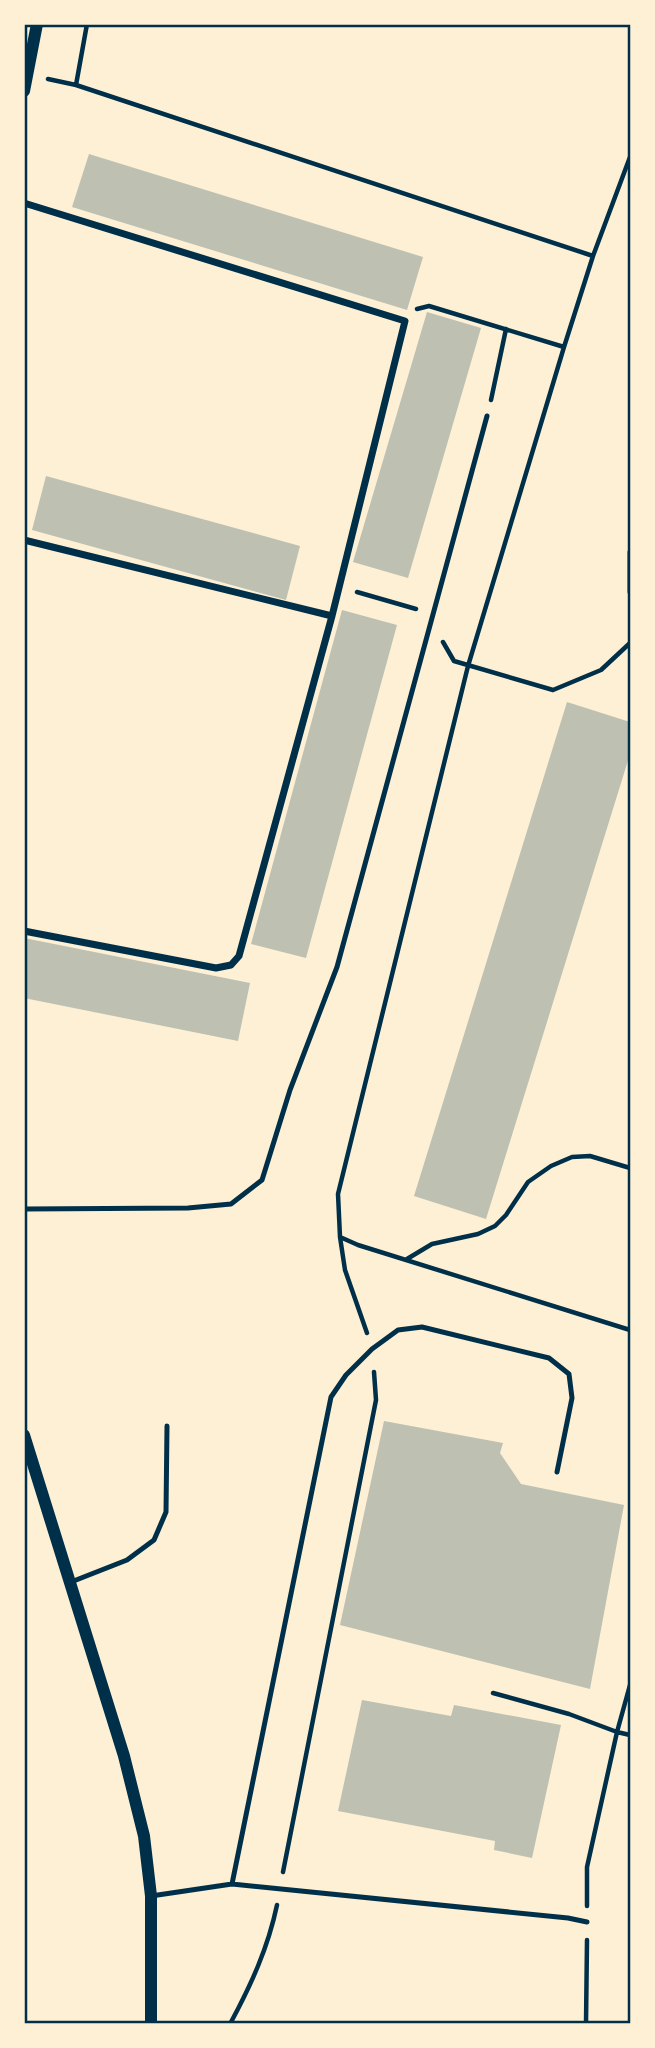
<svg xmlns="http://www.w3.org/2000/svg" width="655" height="2048" viewBox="0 0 655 2048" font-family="Commissioner,sans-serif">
<rect width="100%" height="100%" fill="#fdf0d5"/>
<path fill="#bec0b2" d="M89,154L423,257L407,310L72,207Z
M427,312L481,328L408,578L353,562Z
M46,476L300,546L286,600L32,530Z
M342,610L397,625L306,958L251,944Z
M567,702L630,722V754L486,1219L414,1196Z
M24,938L250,983L238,1041L24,998Z
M384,1421L503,1443L500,1453L521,1484L624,1505L590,1689L340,1625Z
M362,1700L451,1716L454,1705L561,1725L532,1858L494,1850L495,1841L338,1811Z"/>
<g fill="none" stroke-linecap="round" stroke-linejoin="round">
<path stroke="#003049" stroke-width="4.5" d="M48,79L76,85L593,256
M76,85L87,24
M630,157L593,256L564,347L468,666L338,1194L340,1237L358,1245L630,1330
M417,309L429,306L564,347
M491,400L506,329
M357,592L416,609
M443,642L454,661L553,690L601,670L630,643
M340,1237L345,1270L367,1333
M407,1259L432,1244L478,1234L495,1226L506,1215L528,1182L551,1166L572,1157L590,1156L630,1168
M493,1693L569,1714L617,1732L630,1735
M283,1872L376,1400L374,1372
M587,1906V1867L617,1732L630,1685
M230,2024C251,1985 268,1948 277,1905
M586,2024L587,1940"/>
<path stroke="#003049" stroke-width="5" d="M630,552V592
M24,1209L188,1208L231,1204L262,1180L290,1090L337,967L487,416
M71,1582L127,1560L154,1540L166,1512L167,1426
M232,1884L568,1918L587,1922
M151,1896L232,1884L331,1397L346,1375L372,1349L398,1330L422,1327L549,1358L569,1374L572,1398L557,1472"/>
<path stroke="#003049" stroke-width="7" d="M24,203L405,321L332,616L239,956L231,965L216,968L24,931
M24,540L332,616"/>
<path stroke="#003049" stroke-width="12" d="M24,91L37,24
M24,1435L124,1756L144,1836L151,1896V2024"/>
</g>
<rect width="655" height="2048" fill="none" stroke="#fdf0d5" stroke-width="52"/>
<rect x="26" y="26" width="603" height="1996" fill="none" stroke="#003049" stroke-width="2.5"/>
</svg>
